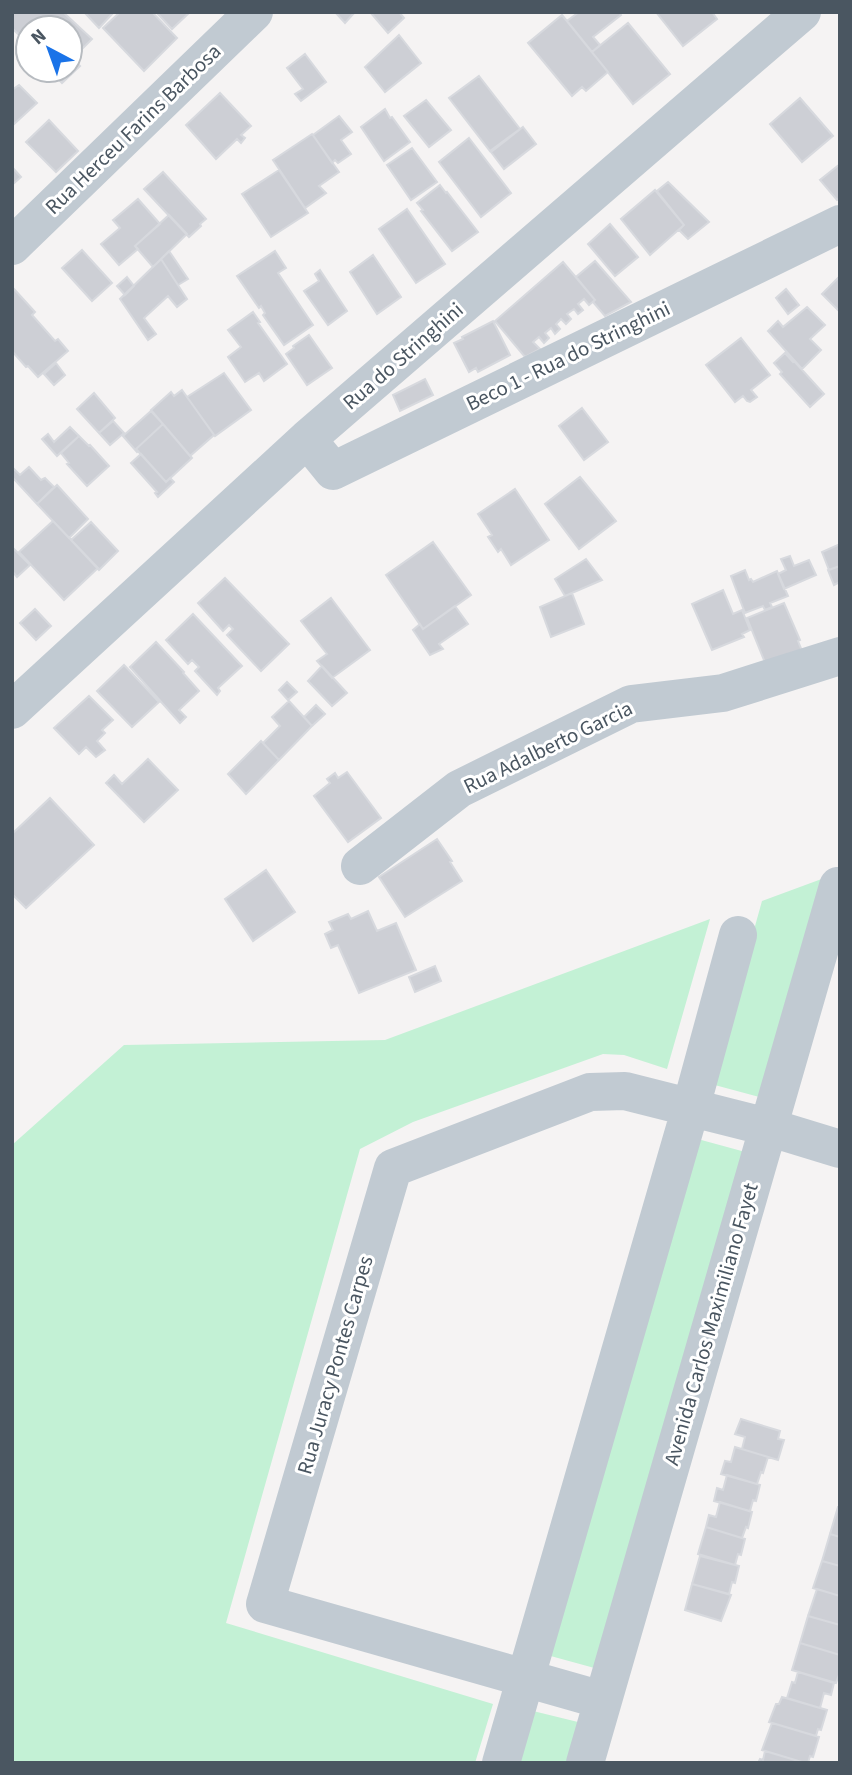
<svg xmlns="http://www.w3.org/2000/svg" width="852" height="1775" viewBox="0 0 852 1775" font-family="'Source Sans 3',sans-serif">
<rect width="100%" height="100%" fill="#f5f3f3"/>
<path fill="#c3f1d5" d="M827,877L763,1098L711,1084L762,901Z
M710,919L667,1069L624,1055L603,1054L413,1122L360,1149L226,1623L493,1704L475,1763H12V1145L124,1045L385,1040Z
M694,1138L749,1153L598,1669L547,1655Z
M529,1710L582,1723L571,1763H514Z"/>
<path fill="#cdcfd5" stroke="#d7d9de" stroke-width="2" d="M13,12H63L92,39L72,59L80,66L62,83L50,70H70V28H28V45L27,44L25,46L20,42L23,39L12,28Z
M84,12H114L99,28Z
M120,12H152L177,38L144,71L103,28Z
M156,12H190L172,29Z
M335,12H355L345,23Z
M370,12H399L404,18L388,33Z
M579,12H619L621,15L593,37L600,45L592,52L567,21Z
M656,12H712L717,19L683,46Z
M562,15L608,72L586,91L582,87L572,96L528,43Z
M628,23L670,74L633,104L592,52Z
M399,35L421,63L385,92L365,67Z
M305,54L326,82L301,101L295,94L303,89L287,68Z
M479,76L520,129L490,151L449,98Z
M19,85L37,103L12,126V90Z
M220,93L251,126L241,135L245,138L241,143L237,139L216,159L186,125Z
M800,98L833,136L802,162L770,124Z
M426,100L451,130L429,147L404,116Z
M385,109L390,118L392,117L410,142L384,161L361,127Z
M339,116L352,132L341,140L351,154L338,163L335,160L332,163L313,135Z
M49,120L78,151L56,172L26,142Z
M523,127L536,144L504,169L491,152Z
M312,134L339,172L319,186L326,193L305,208L273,160Z
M469,138L511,193L481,217L439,162Z
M412,148L437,182L411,200L387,165Z
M840,164V198L837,200L820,180Z
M12,167L21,177L12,185Z
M279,170L308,213L271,237L242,194Z
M163,172L206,219L200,224L201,226L189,237L144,189Z
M668,182L709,222L688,239L679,230L684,225L657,191Z
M440,185L446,193L447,192L478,232L452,251L421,211L423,210L417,203Z
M655,190L684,225L650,255L621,219Z
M138,199L160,224L135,246L138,249L119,265L101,244L120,228L113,220Z
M407,209L445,264L416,283L379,229Z
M169,215L187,234L153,267L135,246Z
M610,224L638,257L615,276L588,244Z
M82,250L112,283L92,301L62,268Z
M169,251L188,279L178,285L161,259Z
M275,251L286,268L278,273L313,325L284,345L263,315L265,313L261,306L259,308L237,276Z
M373,255L401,297L377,314L350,272Z
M161,259L187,299L177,307L168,296L144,318L156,334L148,340L120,299Z
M595,261L631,302L605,316L593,302L595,300L576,277Z
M563,262L595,300L589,305L584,299L578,304L583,310L578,314L574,309L567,314L571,319L566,324L561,319L556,324L560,329L555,334L551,328L545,333L549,338L544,343L539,337L533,342L540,349L525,357L495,321Z
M320,270L347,311L328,325L304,291L319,281L315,274Z
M840,276V312L822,294Z
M127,277L134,286L125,295L117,286Z
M14,289L35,312L32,315L55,341L58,339L68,351L38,377L28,366L26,367L12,351V290Z
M786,289L799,305L788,314L776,298Z
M807,307L825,325L810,339L821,350L802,369L768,331L778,321L783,327Z
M253,312L260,322L258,323L287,364L264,381L259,373L245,382L228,357L241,347L228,330Z
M493,321L510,355L478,372L476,368L469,372L454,343L463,339L462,337Z
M309,335L332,368L307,385L286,354L294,348L293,346Z
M741,338L770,375L751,390L757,397L750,402L747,401L743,396L735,402L706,365Z
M785,353L793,362L794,361L824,394L810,407L780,374L782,372L774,363Z
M56,363L65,375L54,385L44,374Z
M224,373L251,410L215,436L187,397Z
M425,379L433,395L400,411L393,395Z
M182,390L214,435L190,456L151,410L171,392L174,396Z
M94,393L115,418L99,433L77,409Z
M582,408L608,442L584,460L559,426Z
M151,411L163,424L136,449L138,451L137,452L123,436Z
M113,421L124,433L110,445L99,433Z
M163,424L192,458L166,482L136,449Z
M70,427L79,436L57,456L42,439L48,434L54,442Z
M79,436L89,446L90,445L109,466L87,486L67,464L69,463L61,453Z
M141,454L166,482L170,478L174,482L158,497L155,493L157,492L131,463Z
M29,467L41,480L45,478L54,487L37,504L12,477L13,468L20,475Z
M580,477L616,521L579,549L545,504Z
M57,485L88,519L69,538L37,504Z
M515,489L549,540L511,565L501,549L498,552L488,537L492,535L478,514Z
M53,521L98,568L64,600L19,552Z
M91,522L118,551L99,570L71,540Z
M433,542L471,595L423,629L386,575Z
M840,544V566L829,570L822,552Z
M12,547L30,565L17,577L12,571Z
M790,556L794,566L809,560L816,575L784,589L778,574L786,570L781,559Z
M586,559L602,580L565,596L555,579Z
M840,566V582L834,585L828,570Z
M745,570L749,580L751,579L753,582L777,571L788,596L770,603L772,607L765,610L763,606L745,613L731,576Z
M225,578L289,644L261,671L227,635L233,629L229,625L223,631L198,603Z
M723,590L733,614L742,610L750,630L742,634L744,637L712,650L692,604Z
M572,593L584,624L551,637L540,607Z
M331,598L370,650L332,678L317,661L327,654L301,621Z
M784,603L800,640L798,641L802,651L766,665L747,618Z
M455,606L468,624L439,644L443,649L430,655L413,630L420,624L423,629Z
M35,609L51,626L36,640L20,623Z
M193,614L242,666L218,688L220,691L217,695L195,671L199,667L192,660L188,664L166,640Z
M156,642L184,672L183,673L199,691L179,710L186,717L180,723L130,667Z
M124,665L159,702L132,727L97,691Z
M322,666L347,693L332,706L308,681Z
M287,682L297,692L288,700L279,690Z
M89,696L113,720L102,730L105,733L97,741L105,750L96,757L86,747L79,754L54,728Z
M289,701L312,726L279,760L263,743L280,726L272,717Z
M316,705L325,714L312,726L304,717Z
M261,741L279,760L246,794L228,774Z
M148,759L178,790L144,822L106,783L114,775L122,784Z
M347,772L381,818L348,842L314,796L330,783L327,779L335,773L338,778Z
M50,798L94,845L26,908L12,894V834Z
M437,839L452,861L450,862L462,881L405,917L379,877Z
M266,870L295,912L253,941L225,899Z
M368,911L377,931L396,923L416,970L359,993L338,945L331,948L325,934L333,930L329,922L348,914L351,919Z
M435,966L441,981L415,992L409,977Z
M741,1419L780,1431L778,1439L784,1440L778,1460L742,1449L745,1437L735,1434Z
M735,1447L768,1457L763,1473L761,1472L757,1484L721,1474L725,1461L731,1462Z
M727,1475L760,1485L756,1501L753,1500L750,1511L714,1501L717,1488L723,1490Z
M720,1502L752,1512L748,1528L746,1527L742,1538L706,1527L709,1515L716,1517Z
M838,1507H840V1537L830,1534Z
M706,1527L745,1539L741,1555L738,1554L735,1565L698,1554Z
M830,1534L840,1537V1566L822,1561Z
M700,1556L739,1566L735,1583L732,1582L729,1594L692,1584Z
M822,1561L840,1566V1596L813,1588Z
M692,1584L731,1595L721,1621L685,1610Z
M817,1589L840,1596V1625L808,1616Z
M808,1616L840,1625V1655L800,1643Z
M800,1643L840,1655V1672L836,1683L792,1670Z
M798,1672L834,1683L831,1695L824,1693L820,1708L787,1698L792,1682L795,1683Z
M782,1697L827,1710L821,1730L818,1729L816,1736L769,1722L776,1704H779Z
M772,1723L819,1737L813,1757L810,1756L808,1763H805L762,1750Z
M765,1751L805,1763H758L760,1759L763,1760Z"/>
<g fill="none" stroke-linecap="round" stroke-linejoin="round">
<path stroke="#c1cad2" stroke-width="38" d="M12,246L254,12
M307,439L333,471L840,224
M12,710L307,439L802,12
M360,866L459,789L631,704L723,693L840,656
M602,1700L265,1604L393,1168L590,1092L625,1091L768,1127L840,1149
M501,1763L691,1107L738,935
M585,1763L838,886"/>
</g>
<g text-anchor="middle" stroke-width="6" stroke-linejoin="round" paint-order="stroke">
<g font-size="21" fill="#4a5661" stroke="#fff">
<text transform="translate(133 129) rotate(-44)" y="7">Rua Herceu Farins Barbosa</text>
<text transform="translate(403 356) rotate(-41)" y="7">Rua do Stringhini</text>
<text transform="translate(568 356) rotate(-26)" y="7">Beco 1 - Rua do Stringhini</text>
<text transform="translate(548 747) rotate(-26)" y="7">Rua Adalberto Garcia</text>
<text transform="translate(711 1324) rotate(-74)" y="7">Avenida Carlos Maximiliano Fayet</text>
<text transform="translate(335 1365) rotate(-74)" y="7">Rua Juracy Pontes Carpes</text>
</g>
</g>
<rect width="852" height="1775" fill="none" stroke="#4a5661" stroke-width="28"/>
<g transform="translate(49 49) rotate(319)"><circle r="33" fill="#ffffff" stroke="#b7bbc0" stroke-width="2"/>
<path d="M0-5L12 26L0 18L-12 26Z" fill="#1a73e8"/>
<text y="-10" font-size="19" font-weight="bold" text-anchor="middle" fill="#4a5661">N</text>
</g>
</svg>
